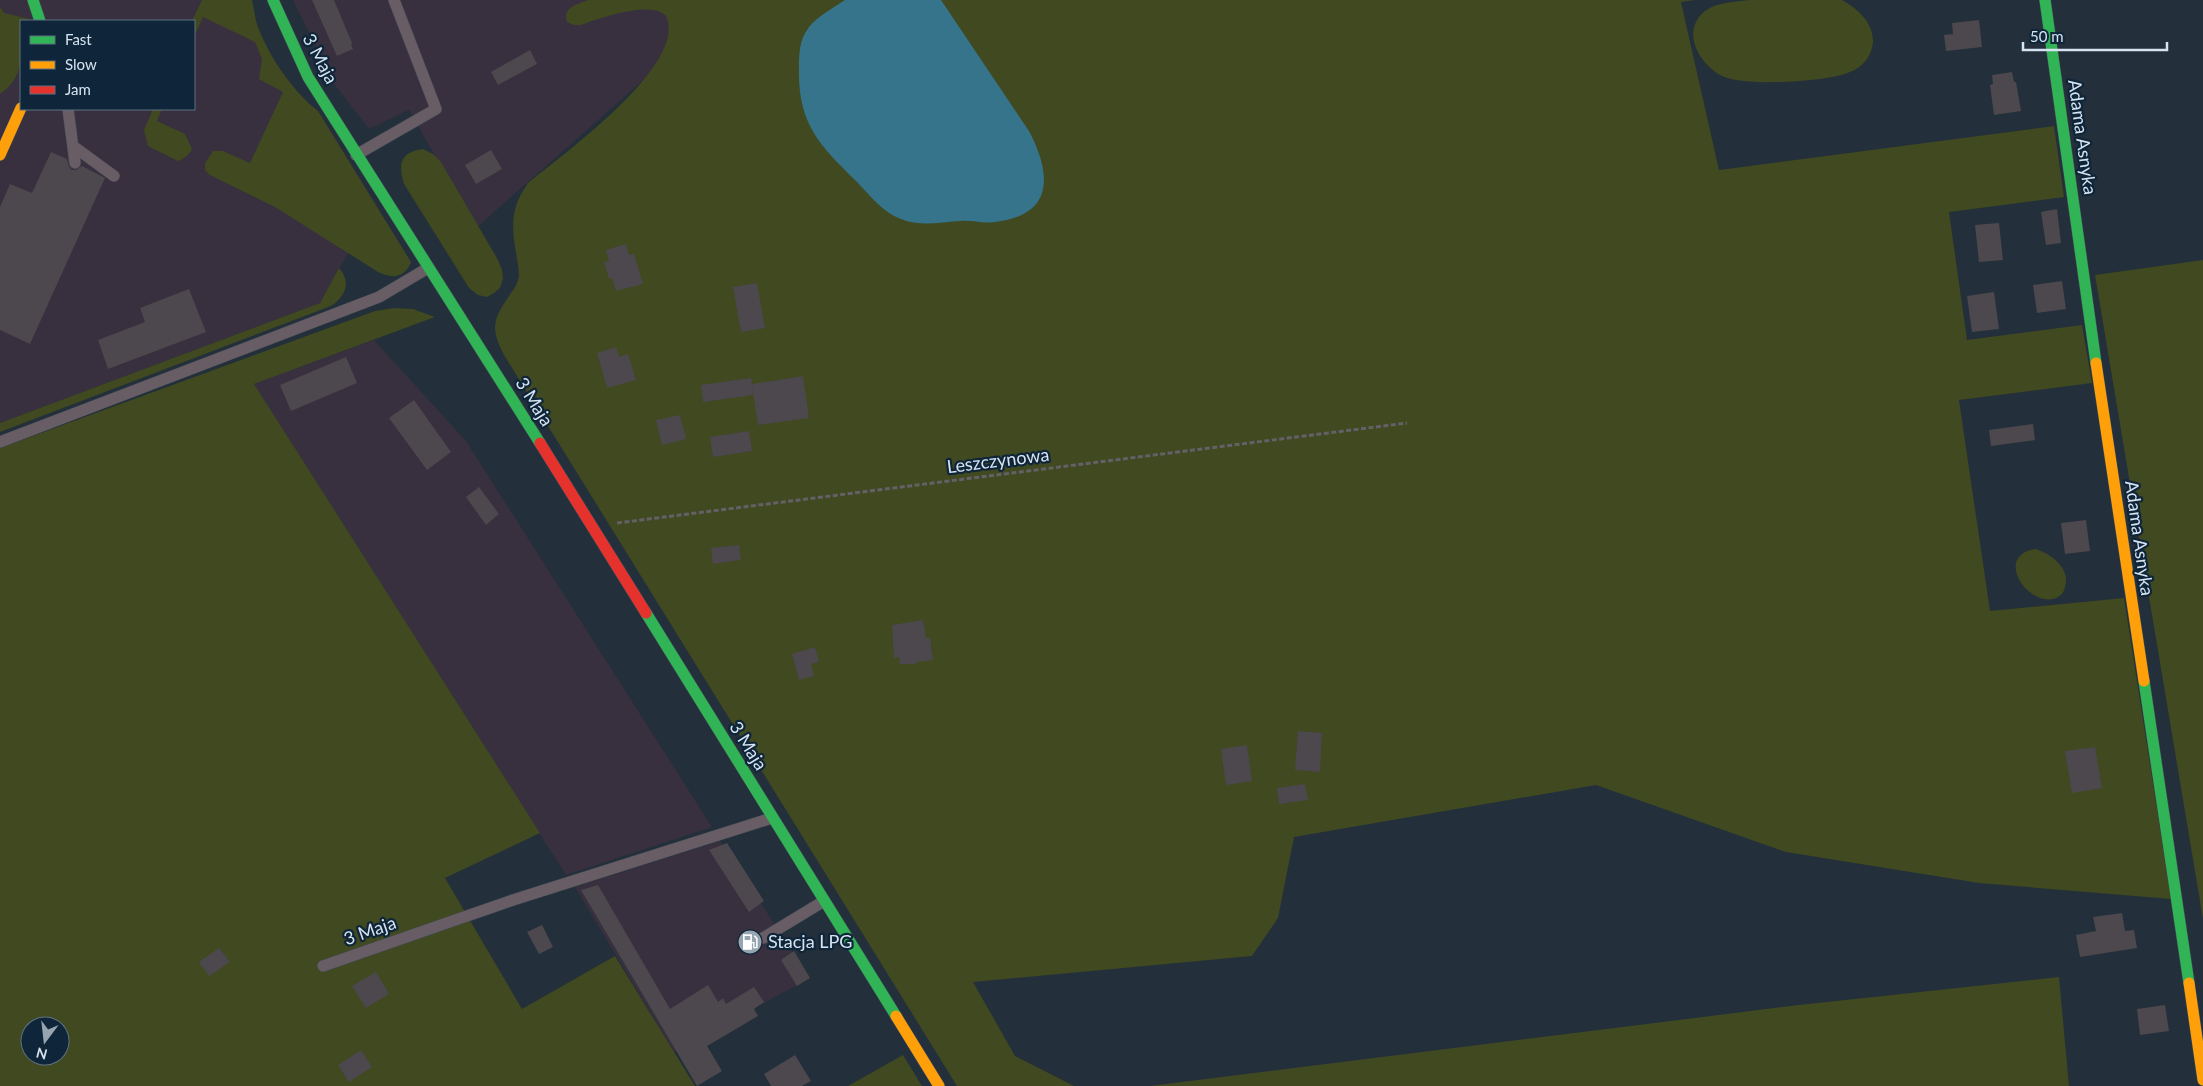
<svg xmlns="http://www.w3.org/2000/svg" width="2203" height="1086" viewBox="0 0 2203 1086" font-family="Lato,sans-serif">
<rect width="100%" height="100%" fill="#232f3a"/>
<path fill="#38303e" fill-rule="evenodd" d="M0,0H248L256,33L367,220L320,303L0,423ZM21,21H194V109H21Z
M293,0H734L476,228L409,110L369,129L335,85Z
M374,340L466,441L712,827L566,875L253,384Z
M720,841L810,978L674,1052L575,887Z"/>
<path fill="#404920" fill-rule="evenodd" d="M202,0H252C254,8 255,19 258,27C270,58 292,90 318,111L411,262C405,278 392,279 378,272L275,207L210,175L205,170V163L213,151H223L250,163L283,92L259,79L262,59L255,42L203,17L194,37V21H192Z
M588,0H1695L1681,2L1719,170L2054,126L2064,197L1949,212L1967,340L2082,325L2092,383L1959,400L1990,611L2124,598L2171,899L1979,883L1786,852L1596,785L1294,837L1278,918L1252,956L973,982L1015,1056L1074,1086H957L504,355C489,326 494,318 511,293C515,288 518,282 519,276C519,268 517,260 516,253C511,224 511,207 528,183C561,156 689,64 666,16C652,0 602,17 581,25H574L567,22C562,8 577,4 588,0Z
M1749,0H1842C1858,9 1874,23 1873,43C1871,57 1863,67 1850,72C1828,82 1744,87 1722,76C1699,64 1680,31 1705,11C1717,2 1735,2 1749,0Z
M0,7L4,13L29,19L28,21H21C21,51 27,75 0,94Z
M153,109H162L157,121L185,134L192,149C188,156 185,158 178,161L148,146L144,130Z
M423,149L433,154L441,162L498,260L502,270L503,279L500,288L494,293L487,297L478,295L469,288L404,184C398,164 400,152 423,149Z
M2203,260V919L2095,275Z
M339,268C352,282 345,297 331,306L0,432V423L320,303Z
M394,308L413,309L435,317L254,384L540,833L445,878L522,1009L615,956L695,1086H0V448L375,311ZM30,1026H60V1056H30Z
M2036,549C2051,554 2071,568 2065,587C2064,592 2061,596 2056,598C2029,609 1992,555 2036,549Z
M2059,977L2069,1086H1150L1799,1005Z
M903,1055L922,1086H848Z"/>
<path fill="#36748b" d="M845,0H941L1029,131C1052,175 1054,215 995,222C983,224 972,220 961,221C941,222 920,227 901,219C882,212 869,194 855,180C819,145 798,123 799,70C799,54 799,40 809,27C818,16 833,8 845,0Z"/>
<path fill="#4c484d" d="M312,0H334L352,43L351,44L353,49L337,56Z
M1979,20L1982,47L1946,51L1944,35L1953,34L1952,23Z
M530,50L537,64L498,85L491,72Z
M2012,72L2014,82H2016L2021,111L1994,115L1990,85L1993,84L1992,75Z
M491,150L502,169L476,184L465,165Z
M51,152L67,159L69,167L72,170H76L82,166L105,178L30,344L0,330V207L10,184L32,193Z
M2057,209L2061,243L2046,245L2041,212Z
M1999,223L2003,260L1979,262L1975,225Z
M626,244L629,255L634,254L643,284L616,291L612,278L609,279L604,262L609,261L606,250Z
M2062,281L2066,309L2037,313L2033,285Z
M757,283L765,328L741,332L733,287Z
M189,289L206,332L108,369L98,340L145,322L140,308Z
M1994,292L1999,329L1972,332L1967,296Z
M616,347L619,357L628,354L636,380L607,388L597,353Z
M346,357L357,383L291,411L280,385Z
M803,376L809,418L758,425L752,385L753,395L703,402L701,385L751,378L752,384Z
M414,400L451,452L427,470L389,418Z
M680,415L686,439L662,445L656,420Z
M2033,424L2035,440L1991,446L1989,430Z
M749,431L752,451L713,457L710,437Z
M479,487L499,514L486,525L466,497Z
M2086,520L2090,551L2065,554L2061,523Z
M739,545L741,560L713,564L711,548Z
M923,620L926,638H930L933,660L917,662L915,664H900L899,657L894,658L892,625Z
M815,647L819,662L811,664L814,676L799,680L792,654Z
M1298,731L1322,733L1320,772L1295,770Z
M1247,745L1252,781L1226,785L1221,749Z
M2095,747L2102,788L2072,793L2065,751Z
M1305,784L1308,800L1279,804L1277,788Z
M727,843L764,901L749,912L709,850Z
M598,885L670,1009L708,985L718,1002L723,998L726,1004L754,987L764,1002L754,1009L758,1016L707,1046L722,1071L697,1086L581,890Z
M2122,913L2125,931L2134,930L2137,948L2080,957L2076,935L2096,931L2093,917Z
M542,925L553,947L539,954L527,932Z
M219,948L230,962L209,976L199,962Z
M794,951L810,978L797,986L781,960Z
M376,972L389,994L366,1008L352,986Z
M2165,1005L2169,1031L2140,1035L2137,1009Z
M361,1050L372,1067L349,1082L338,1065Z
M795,1055L811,1081L802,1086H771L764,1074Z"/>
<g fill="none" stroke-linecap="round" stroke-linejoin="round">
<defs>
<path id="lane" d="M68,109L75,163
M73,146L114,176
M356,155L436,109L394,0
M0,442L379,297L428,268
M763,938L824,901
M323,966L513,900L772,818"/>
<path id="fast" d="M33,0L40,21
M273,0L308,77L540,443
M2045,0L2096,363
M646,613L896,1016
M2144,681L2189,983"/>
<path id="slow" d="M0,155L21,108
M2096,363L2144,681
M2189,983L2203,1080
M896,1016L939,1086"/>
<path id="jam" d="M540,443L646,613"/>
</defs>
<use href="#lane" stroke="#414c56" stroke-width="12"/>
<use href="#fast" stroke="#414c56" stroke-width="12"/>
<use href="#slow" stroke="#414c56" stroke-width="12"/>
<use href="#jam" stroke="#414c56" stroke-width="12"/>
<path stroke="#646067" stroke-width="3" stroke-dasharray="5 2.5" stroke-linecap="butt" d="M617,523L1407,423"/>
<use href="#lane" stroke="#685d64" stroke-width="11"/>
<use href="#fast" stroke="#30b455" stroke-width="11"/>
<use href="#slow" stroke="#ff9f0a" stroke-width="11"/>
<use href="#jam" stroke="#e5322d" stroke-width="11"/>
</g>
<defs>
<symbol id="fuel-disc" viewBox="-11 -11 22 22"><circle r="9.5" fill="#97a5b1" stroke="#0f2539"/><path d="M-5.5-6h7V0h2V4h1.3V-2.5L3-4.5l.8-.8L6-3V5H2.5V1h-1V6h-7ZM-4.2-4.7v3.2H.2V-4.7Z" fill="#fff"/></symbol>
</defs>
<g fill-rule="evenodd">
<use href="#fuel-disc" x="736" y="928" width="28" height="28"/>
</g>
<g text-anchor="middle" stroke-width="4.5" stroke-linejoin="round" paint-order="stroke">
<g font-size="18" fill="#d6e4f1" stroke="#0f2539">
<text transform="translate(320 59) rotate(62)" y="6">3 Maja</text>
<text transform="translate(2082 137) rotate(82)" y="6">Adama Asnyka</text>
<text transform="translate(534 402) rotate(58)" y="6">3 Maja</text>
<text transform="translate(998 461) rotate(-7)" y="6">Leszczynowa</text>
<text transform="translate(2139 538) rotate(82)" y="6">Adama Asnyka</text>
<text transform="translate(748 746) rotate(58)" y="6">3 Maja</text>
<text transform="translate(370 931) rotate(-19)" y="6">3 Maja</text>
</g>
<g font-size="18" fill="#d6e4f1" stroke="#0f2539" text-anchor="start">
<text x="768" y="948">Stacja LPG</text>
</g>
</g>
<rect x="20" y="20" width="175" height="90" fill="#0f2539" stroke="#5f7183"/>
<rect x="30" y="36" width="25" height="8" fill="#30b455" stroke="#5f7183"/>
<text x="65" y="45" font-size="15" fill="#d6e4f1">Fast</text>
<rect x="30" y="61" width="25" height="8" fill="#ff9f0a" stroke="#5f7183"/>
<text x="65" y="70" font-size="15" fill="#d6e4f1">Slow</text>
<rect x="30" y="86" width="25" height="8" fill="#e5322d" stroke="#5f7183"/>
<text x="65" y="95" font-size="15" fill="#d6e4f1">Jam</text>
<g transform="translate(45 1041) rotate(195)"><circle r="24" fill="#0f2539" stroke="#5f7183"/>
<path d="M0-4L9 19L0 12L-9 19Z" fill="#97a5b1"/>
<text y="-8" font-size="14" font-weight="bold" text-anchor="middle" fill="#d6e4f1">N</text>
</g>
<path d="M2023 42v8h144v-8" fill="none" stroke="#d6e4f1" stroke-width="2.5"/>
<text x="2030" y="42" font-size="15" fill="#d6e4f1" stroke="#0f2539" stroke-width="4" paint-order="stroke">50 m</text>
</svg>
